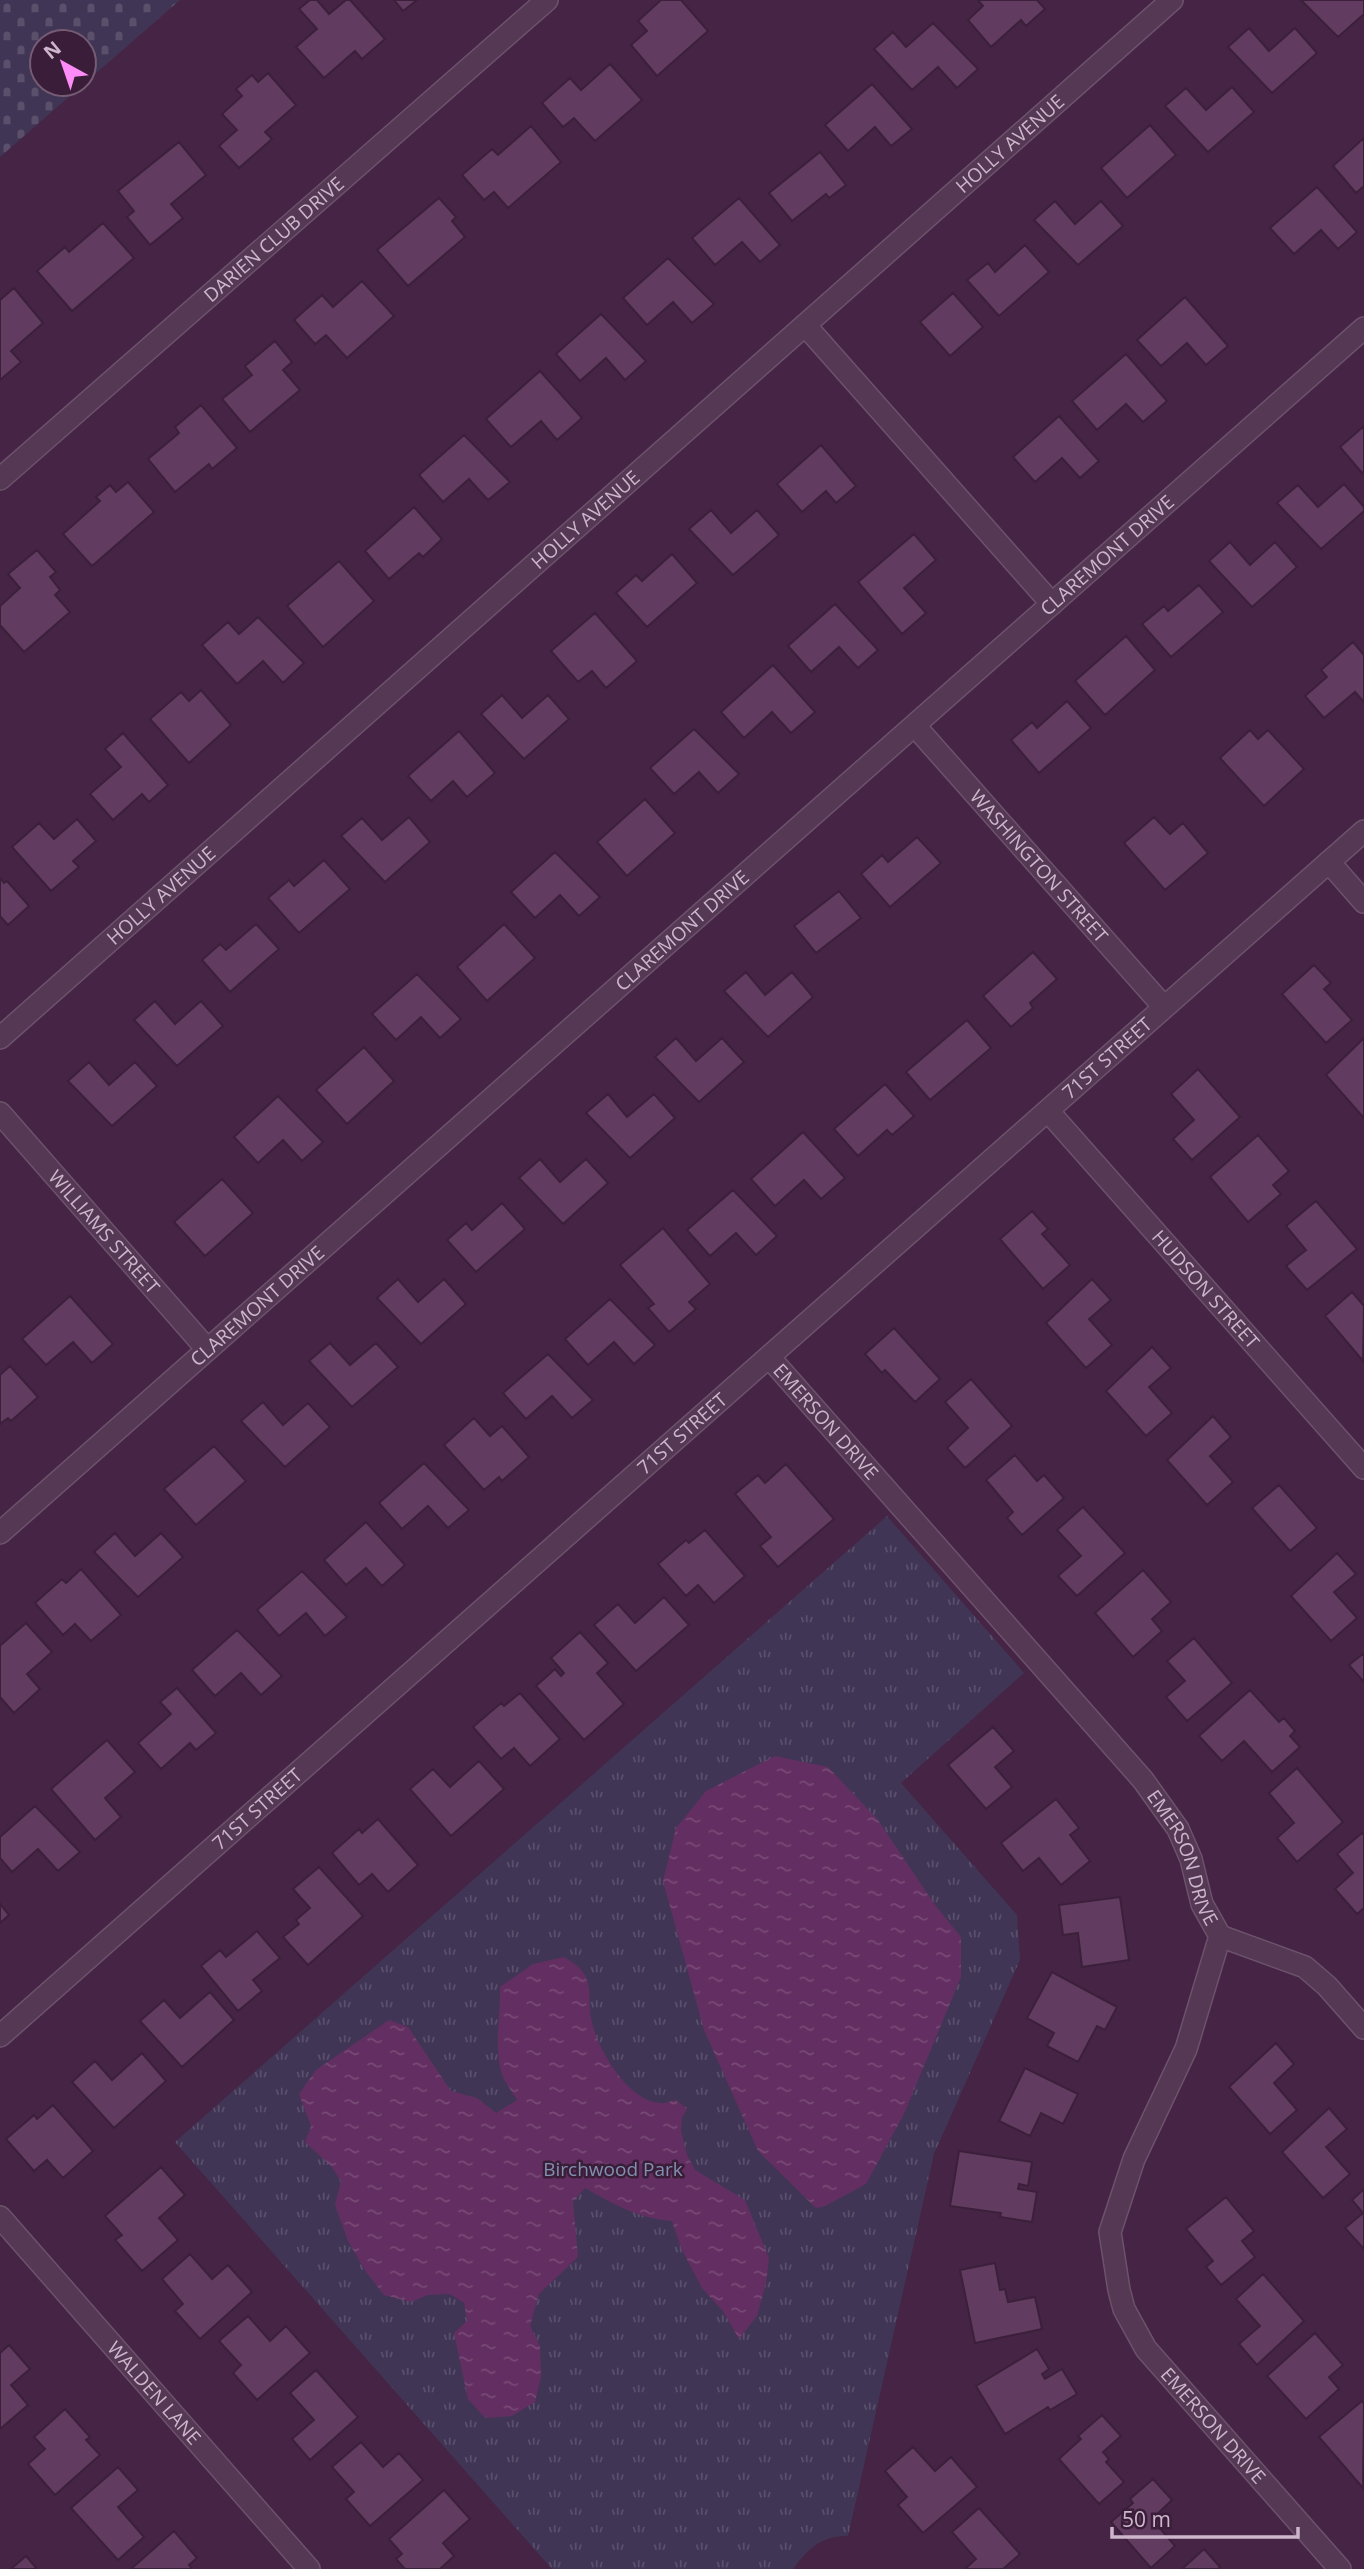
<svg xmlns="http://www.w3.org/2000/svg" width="1364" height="2569" viewBox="0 0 1364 2569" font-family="'Open Sans',sans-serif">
<defs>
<pattern id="cemetery-stones" width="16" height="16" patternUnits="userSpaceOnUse" patternTransform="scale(1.75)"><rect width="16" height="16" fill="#403555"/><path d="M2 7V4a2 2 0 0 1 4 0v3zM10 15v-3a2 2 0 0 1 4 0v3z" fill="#5a506c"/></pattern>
<pattern id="park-tufts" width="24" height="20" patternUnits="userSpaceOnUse" patternTransform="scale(1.75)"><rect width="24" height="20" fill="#403555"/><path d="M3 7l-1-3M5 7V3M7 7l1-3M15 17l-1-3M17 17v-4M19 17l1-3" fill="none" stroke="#5a506c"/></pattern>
<pattern id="water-ripples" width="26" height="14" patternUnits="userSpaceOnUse" patternTransform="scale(1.75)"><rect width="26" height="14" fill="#632e61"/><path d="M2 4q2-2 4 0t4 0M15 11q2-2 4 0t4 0" fill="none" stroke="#784a76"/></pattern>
</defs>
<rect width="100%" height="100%" fill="#452445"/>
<path fill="url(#cemetery-stones)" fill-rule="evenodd" d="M0,0H180L0,157ZM42,42H84V84H42Z"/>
<path fill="url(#park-tufts)" d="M887,1516L1024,1673L901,1783L1017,1915L1020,1960L934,2154L848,2536C823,2535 807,2549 793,2569H552L175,2142Z"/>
<path fill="url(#water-ripples)" d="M775,1756L828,1767L878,1820L935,1905L961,1937V1977L904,2114L866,2184L825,2206L816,2208L758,2151L704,2030L663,1881L676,1828L706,1791Z
M564,1957C570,1961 578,1965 582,1971C593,1984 588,2002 591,2018C596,2047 627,2101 660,2103C664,2104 671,2101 676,2100L687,2109L682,2118L681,2131L687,2155L695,2170L745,2200L769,2258L766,2283L757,2316L739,2339L723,2311L702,2288L681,2248L672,2221C634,2217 618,2206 585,2188L573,2201L578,2257L539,2294L530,2326L540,2346L541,2377L535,2402L512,2416L485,2418L468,2399L454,2333L467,2321L464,2303L450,2294L428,2295L411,2302L384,2295L366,2272L348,2241L335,2205L341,2181L331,2166L305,2142L311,2126L299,2094L316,2070L389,2020L408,2027L451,2091L477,2098L496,2113L517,2100C512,2091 503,2081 501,2071C494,2044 501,2014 500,1987L533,1964Z"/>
<path fill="#613c60" stroke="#3c203b" stroke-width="2" d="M310,0H317L329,14L346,0H350L385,39L362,59L355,51L324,78L296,47L317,29L299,9Z
M394,0H417L403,11Z
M661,0H681L708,31L657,76L631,45L647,31L638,21Z
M978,0H1037L1045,9L1026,26L1021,20L991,47L968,20L983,6Z
M1301,0H1364V14L1338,37Z
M933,23L978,69L957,88L938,67L912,90L874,49L893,32L906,47Z
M1249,28L1269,51L1295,28L1317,53L1272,93L1228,47Z
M610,64L642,100L595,141L574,118L563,127L542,103L570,78L581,90Z
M268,73L296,105L265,132L272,139L239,168L219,146L237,130L222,114L242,96L236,89L252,75L258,82Z
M872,84L912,129L891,146L875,127L848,151L825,125Z
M1232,87L1254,112L1208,152L1165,106L1186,88L1206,110Z
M1150,125L1176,155L1127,198L1101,168Z
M531,126L561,162L508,208L494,192L484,200L462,175L492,149L498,155Z
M1364,138V186L1356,193L1333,166Z
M179,142L206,175L171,204L183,218L150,245L127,217L134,211L118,191Z
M820,152L846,185L829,198L826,194L792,221L769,193Z
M1317,187L1357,232L1338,249L1321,230L1294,254L1270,228Z
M439,198L456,217L452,221L465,237L408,286L377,250Z
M739,198L780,245L760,262L742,242L715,265L692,238Z
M1055,201L1075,224L1101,201L1123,226L1078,265L1034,220Z
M103,223L134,258L72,311L37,271L65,247L69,252Z
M1025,245L1049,272L999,316L967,280L988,263L995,272Z
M668,258L714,304L692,323L673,302L647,325L623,298Z
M362,281L394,316L347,358L326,335L315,344L294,320L322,295L333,307Z
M14,288L43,323L11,351L21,362L0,380V300Z
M953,293L983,327L950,356L920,322Z
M1185,297L1228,346L1206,365L1187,343L1161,366L1137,340Z
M601,314L646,361L625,380L606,358L580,381L556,354Z
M275,341L292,362L283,370L300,390L250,432L222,399L252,375L245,366Z
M1126,354L1167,401L1143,422L1126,404L1097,430L1072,401Z
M540,371L582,418L557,440L541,421L511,447L486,419Z
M201,405L237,448L212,469L209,464L175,492L148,459L179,433L175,427Z
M1059,416L1099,461L1080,478L1062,458L1035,482L1013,457Z
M1364,426V471L1362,473L1340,447Z
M464,435L510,482L488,500L469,479L443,502L419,475Z
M821,445L856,486L836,503L826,491L802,512L777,484Z
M128,482L154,512L92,566L63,534L100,501L96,497L110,485L116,492Z
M1344,484L1364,507V511L1321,549L1277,503L1298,485L1318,507Z
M414,507L442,539L423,557L419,553L389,579L365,551Z
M711,510L731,533L757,510L779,535L733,575L689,529Z
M914,534L936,560L904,588L926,613L902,634L858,582Z
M1230,542L1250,565L1275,542L1297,567L1252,607L1209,561Z
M37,550L56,572L50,577L60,590L55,595L70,612L24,652L0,625V606L20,588L8,574Z
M672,554L697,583L647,627L616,593L636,575L642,581Z
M339,561L374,601L323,647L287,606Z
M1199,585L1223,612L1171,657L1142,624L1164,606L1168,611Z
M835,604L878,650L858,668L839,647L811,672L788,646Z
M595,613L637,661L606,688L592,671L578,682L551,651Z
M258,617L304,663L283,683L263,661L237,684L202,645L228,622L239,634Z
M1126,636L1155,670L1105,715L1075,681Z
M1353,642L1364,655V702L1355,692L1324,718L1305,696L1327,677L1321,670Z
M773,665L815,712L791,733L772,712L744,738L721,712Z
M201,690L231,725L189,763L150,719L181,692L189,701Z
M502,695L522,718L548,695L569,719L524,759L481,714Z
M1067,701L1091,728L1039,773L1011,740L1032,722L1037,728Z
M694,729L739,774L718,793L699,772L674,794L650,768Z
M1250,730L1258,739L1268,730L1304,769L1264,806L1220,758Z
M459,731L495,773L467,797L453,781L431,801L408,776Z
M123,733L168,785L149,802L142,794L113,820L90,794L121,767L105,749Z
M645,799L675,833L627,876L597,842Z
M409,817L430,842L385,882L341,836L362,818L382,840Z
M1154,817L1170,834L1183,823L1208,853L1165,890L1124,843Z
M77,819L96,841L73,861L79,867L51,891L12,847L39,823L54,839Z
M917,837L941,863L890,907L861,874L882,855L888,862Z
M555,852L600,897L579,916L560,895L535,918L511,892Z
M324,860L350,889L299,933L268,898L289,880L294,886Z
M0,878L4,883L7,881L29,906L8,925L0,916Z
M839,891L861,918L816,953L794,926Z
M256,924L279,949L230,992L202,960L220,944L226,950Z
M504,924L535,958L487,1001L457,967Z
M1033,952L1057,979L1030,1003L1033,1008L1011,1027L983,996Z
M1314,965L1331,983L1324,989L1352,1020L1326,1043L1282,994Z
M746,972L765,995L792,972L813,997L768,1037L724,991Z
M417,974L461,1019L440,1038L421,1017L396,1040L372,1014Z
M155,1001L175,1024L201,1001L223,1026L177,1066L134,1020Z
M967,1020L991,1048L930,1100L906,1072Z
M676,1038L696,1061L722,1038L744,1062L699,1102L655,1057Z
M1364,1038V1118L1326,1075Z
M364,1047L394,1081L347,1124L316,1090Z
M89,1062L109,1085L135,1062L157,1086L112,1126L68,1081Z
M1198,1069L1240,1117L1192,1160L1173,1139L1194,1120L1171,1094Z
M885,1084L914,1116L892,1135L887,1130L858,1156L834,1129Z
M608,1094L627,1117L654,1094L675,1118L630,1158L586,1113Z
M278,1096L323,1142L302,1161L283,1140L258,1163L234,1137Z
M803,1132L845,1178L821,1199L804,1180L775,1206L751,1179Z
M1258,1135L1289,1171L1273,1185L1281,1194L1248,1222L1210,1177Z
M540,1159L560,1182L586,1159L608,1183L563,1224L519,1178Z
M222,1179L253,1213L205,1256L174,1222Z
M733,1190L777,1236L756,1255L736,1233L710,1256L687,1230Z
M1316,1201L1357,1249L1307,1290L1286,1266L1306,1250L1286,1226Z
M502,1203L525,1229L476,1272L447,1240L466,1223L472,1230Z
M1032,1211L1048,1229L1042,1234L1070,1265L1043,1289L1000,1239Z
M663,1228L710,1284L689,1302L696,1309L669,1332L648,1308L654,1304L620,1265Z
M398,1279L418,1302L444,1279L466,1304L421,1344L377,1298Z
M1092,1279L1111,1300L1089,1319L1112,1345L1086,1368L1046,1323Z
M1352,1292L1364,1306L1363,1361L1325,1316Z
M70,1296L113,1344L92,1363L73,1342L46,1365L22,1339Z
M610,1299L655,1345L634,1364L614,1342L588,1365L565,1339Z
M894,1328L940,1379L915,1402L885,1370L882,1373L865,1354Z
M330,1343L350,1365L376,1343L398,1367L352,1407L309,1361Z
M1152,1347L1171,1368L1149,1387L1172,1413L1146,1436L1106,1391Z
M548,1354L593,1400L572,1418L552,1396L526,1419L503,1393Z
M10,1366L38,1397L11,1421L8,1418L0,1424V1375Z
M971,1379L1012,1426L965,1468L947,1448L968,1428L945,1402Z
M263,1402L283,1425L308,1403L330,1427L285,1467L241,1421Z
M1213,1416L1231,1437L1210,1456L1233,1482L1207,1505L1167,1460Z
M474,1418L490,1436L502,1426L529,1457L502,1481L499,1477L484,1490L444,1445Z
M214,1446L246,1481L196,1525L164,1489Z
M1015,1455L1037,1481L1044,1475L1064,1498L1022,1535L1007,1518L1013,1512L986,1480Z
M424,1463L469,1510L448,1528L428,1506L402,1529L379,1503Z
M786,1464L834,1519L778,1567L760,1546L771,1537L735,1494L758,1475L765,1483Z
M1279,1485L1317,1528L1290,1551L1252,1508Z
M1083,1507L1125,1553L1077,1596L1058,1576L1081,1556L1057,1530Z
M366,1522L405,1565L382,1586L366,1568L346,1585L324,1560Z
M705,1530L745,1576L714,1603L698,1585L686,1596L658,1564L686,1540L689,1543Z
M115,1533L135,1556L161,1533L183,1557L138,1597L94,1552Z
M1337,1553L1356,1574L1334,1592L1357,1618L1331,1641L1291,1596Z
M81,1569L121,1615L91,1641L75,1624L63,1635L35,1603L62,1579L66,1583Z
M1143,1570L1171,1602L1152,1619L1162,1631L1133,1657L1095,1613Z
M302,1571L347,1617L325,1636L306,1613L279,1636L257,1610Z
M664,1597L689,1625L636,1671L594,1625L618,1604L635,1623Z
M26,1623L52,1652L27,1674L40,1689L14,1713L0,1697V1644L1,1645Z
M237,1630L282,1676L261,1695L241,1673L215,1696L192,1670Z
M580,1632L608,1663L597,1673L624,1704L584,1740L536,1686L555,1669L561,1676L564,1673L551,1658Z
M1194,1638L1232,1683L1187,1721L1166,1697L1185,1681L1167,1661Z
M1364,1653V1682L1349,1665Z
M177,1688L216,1733L196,1750L190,1743L161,1769L138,1743L171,1714L160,1702Z
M1250,1690L1279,1722L1284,1718L1295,1731L1290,1736L1300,1747L1272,1772L1244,1741L1222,1761L1199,1736Z
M520,1693L560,1739L530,1766L514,1748L501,1759L473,1727L501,1703L504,1706Z
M993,1727L1014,1751L995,1767L1012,1787L986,1809L948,1765Z
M107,1740L135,1772L105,1798L121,1817L95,1840L51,1789Z
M479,1761L504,1789L451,1836L410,1789L433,1769L450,1787Z
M1297,1768L1343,1822L1297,1862L1277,1838L1294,1823L1269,1793Z
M1056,1799L1079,1828L1070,1835L1090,1861L1061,1885L1039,1858L1023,1871L1001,1843Z
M35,1806L80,1852L58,1871L38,1849L12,1872L0,1858V1837Z
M378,1819L418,1865L388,1892L372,1874L359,1885L332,1853L359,1829L362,1833Z
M1362,1833L1364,1835V1908L1357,1914L1335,1889L1353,1873L1337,1854Z
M319,1867L363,1916L308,1965L283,1937L299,1924L296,1920L310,1908L293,1889Z
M1120,1897L1129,1960L1082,1967L1078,1933L1063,1935L1059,1905Z
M0,1904L9,1915L0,1923Z
M257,1931L280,1958L253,1980L262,1991L238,2011L201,1966L220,1950L226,1957Z
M1052,1972L1117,2007L1105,2030L1097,2026L1078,2062L1047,2046L1054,2033L1027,2018Z
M210,1992L234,2020L182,2067L140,2021L164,2000L180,2018Z
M1276,2043L1294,2064L1274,2083L1297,2110L1270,2134L1229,2087Z
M142,2053L166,2081L114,2128L72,2082L95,2061L112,2080Z
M1025,2068L1078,2094L1063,2124L1041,2113L1030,2136L999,2121Z
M53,2105L93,2151L63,2178L47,2160L34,2171L6,2139L34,2115L37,2119Z
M1329,2108L1347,2129L1326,2147L1350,2174L1323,2198L1282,2152Z
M959,2151L1032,2162L1028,2186L1019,2184L1018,2189L1037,2192L1032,2222L1000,2217L1001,2213L950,2206Z
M161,2167L185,2195L159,2218L178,2240L142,2271L115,2240L122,2235L105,2216Z
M1364,2189V2249L1345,2228L1363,2213L1352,2200Z
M1226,2197L1254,2231L1242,2241L1255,2257L1221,2285L1206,2267L1213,2261L1186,2229Z
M190,2254L212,2279L228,2265L252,2292L200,2339L175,2311L183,2304L162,2279Z
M995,2263L1000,2290L1005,2289L1008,2302L1035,2297L1042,2329L975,2343L960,2270Z
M1263,2274L1304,2321L1257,2365L1239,2344L1260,2326L1236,2299Z
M248,2316L270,2341L286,2326L310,2353L257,2400L233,2373L241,2365L219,2341Z
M1315,2333L1343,2365L1329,2377L1339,2389L1306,2419L1267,2376Z
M9,2345L30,2369L11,2385L28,2405L0,2429V2353Z
M1037,2349L1049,2369L1042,2374L1045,2379L1062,2369L1077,2394L1050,2410L1048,2407L1005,2434L976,2386Z
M316,2370L358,2417L310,2460L292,2439L314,2420L290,2393Z
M1362,2401L1364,2404L1363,2488L1319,2437Z
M65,2409L90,2437L86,2440L100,2455L55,2495L28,2464L45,2449L34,2437Z
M1102,2415L1121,2436L1103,2452L1109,2459L1106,2462L1124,2482L1099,2504L1059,2459L1081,2439L1078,2436Z
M361,2442L383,2467L399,2453L423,2480L370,2526L346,2499L354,2492L332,2467Z
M913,2447L935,2471L951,2457L977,2487L923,2533L898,2505L907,2497L885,2471Z
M118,2467L138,2490L118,2507L144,2537L118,2560L71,2508Z
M1153,2479L1172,2500L1155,2516L1161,2523L1158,2526L1175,2546L1151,2568L1111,2522L1133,2503L1130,2499Z
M444,2490L470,2519L443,2543L454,2556L440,2569H405L396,2559L402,2554L389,2539Z
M979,2508L1020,2554L1003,2569H965L976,2559L952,2532Z
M174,2531L197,2558L189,2565L192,2569H131Z
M1204,2549L1220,2567L1218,2569H1182Z
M26,2556L37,2569H11Z"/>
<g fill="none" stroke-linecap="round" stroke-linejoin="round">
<defs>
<g id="street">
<path d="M805,325L1052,604"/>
<path id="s1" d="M0,479L547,0"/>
<path id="s2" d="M915,726L1164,1007"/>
<path d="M1329,862L1364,902"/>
<path id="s3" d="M0,1038L1172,0"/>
<path id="s4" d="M1048,1111L1364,1468"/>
<path id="s5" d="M0,1113L207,1349"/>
<path id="s6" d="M769,1357L1143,1780L1178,1829L1191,1859L1202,1904L1220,1936L1186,2049L1134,2159L1110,2232L1119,2290L1124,2309L1146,2349L1340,2569"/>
<path id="s7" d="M0,1533L1364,328"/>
<path d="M1220,1936L1305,1967L1327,1986L1364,2028"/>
<path id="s8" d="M0,2036L1364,831"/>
<path id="s9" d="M0,2217L309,2569"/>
</g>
</defs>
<use href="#street" stroke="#6c526b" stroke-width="24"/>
<use href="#street" stroke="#553954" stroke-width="21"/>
</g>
<g text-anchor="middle" stroke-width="5" stroke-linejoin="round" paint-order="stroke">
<g font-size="19" fill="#ceb7cd" stroke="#3a1e39">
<text dy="7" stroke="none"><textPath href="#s3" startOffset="1349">HOLLY AVENUE</textPath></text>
<text dy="7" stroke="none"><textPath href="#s1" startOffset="364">DARIEN CLUB DRIVE</textPath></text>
<text dy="7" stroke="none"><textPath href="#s3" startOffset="782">HOLLY AVENUE</textPath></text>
<text dy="7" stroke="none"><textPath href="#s7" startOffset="1477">CLAREMONT DRIVE</textPath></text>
<text dy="7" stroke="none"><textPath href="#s2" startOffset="187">WASHINGTON STREET</textPath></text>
<text dy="7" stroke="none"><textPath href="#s3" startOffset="215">HOLLY AVENUE</textPath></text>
<text dy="7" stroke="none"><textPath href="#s7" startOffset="910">CLAREMONT DRIVE</textPath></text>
<text dy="7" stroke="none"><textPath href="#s8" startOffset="1477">71ST STREET</textPath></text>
<text dy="7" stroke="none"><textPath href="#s5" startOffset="158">WILLIAMS STREET</textPath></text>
<text dy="7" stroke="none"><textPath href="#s4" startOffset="238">HUDSON STREET</textPath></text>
<text dy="7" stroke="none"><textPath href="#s7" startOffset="343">CLAREMONT DRIVE</textPath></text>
<text dy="7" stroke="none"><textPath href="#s6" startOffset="86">EMERSON DRIVE</textPath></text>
<text dy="7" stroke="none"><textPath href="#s8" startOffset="910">71ST STREET</textPath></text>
<text dy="7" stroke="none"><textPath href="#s8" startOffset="343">71ST STREET</textPath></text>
<text dy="7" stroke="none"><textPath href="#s6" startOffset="653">EMERSON DRIVE</textPath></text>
<text dy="7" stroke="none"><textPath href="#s9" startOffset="234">WALDEN LANE</textPath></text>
<text dy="7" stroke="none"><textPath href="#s6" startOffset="1283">EMERSON DRIVE</textPath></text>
</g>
<g font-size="19" fill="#8290af" stroke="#3a1e39">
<text x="613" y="2176">Birchwood Park</text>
</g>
</g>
<g transform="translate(63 63) rotate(320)"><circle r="33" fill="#3a1e39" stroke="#755b74" stroke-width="2"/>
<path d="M0-5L12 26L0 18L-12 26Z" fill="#ff8bf8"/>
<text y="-10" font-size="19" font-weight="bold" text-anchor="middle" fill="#ceb7cd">N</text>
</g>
<path d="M1112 2527v10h186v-10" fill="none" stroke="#ceb7cd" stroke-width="3.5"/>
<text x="1122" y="2527" font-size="21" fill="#ceb7cd" stroke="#3a1e39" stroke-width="5" paint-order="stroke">50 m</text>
</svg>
